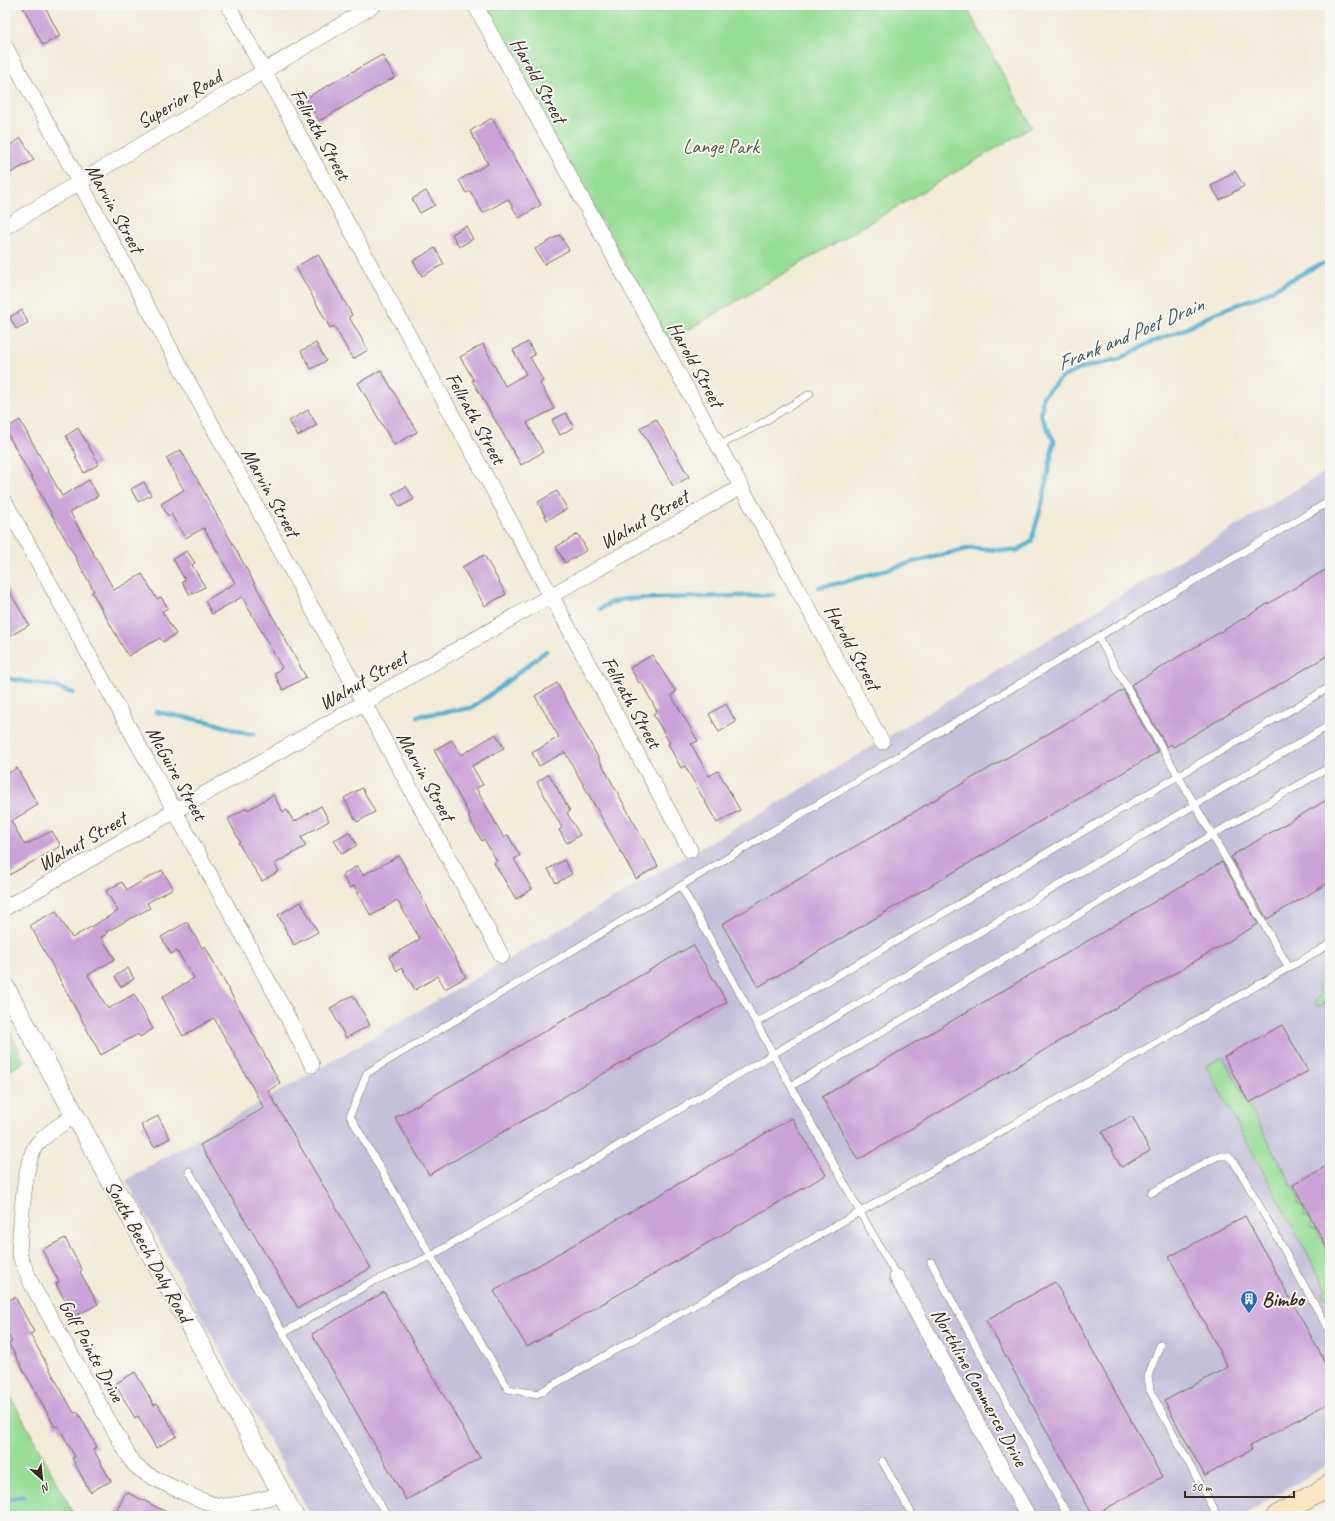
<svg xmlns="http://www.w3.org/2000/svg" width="1335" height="1521" viewBox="0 0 1335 1521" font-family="Caveat,sans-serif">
<rect width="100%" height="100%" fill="#f6f6f2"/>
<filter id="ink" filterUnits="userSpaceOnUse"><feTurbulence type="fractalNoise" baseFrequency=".025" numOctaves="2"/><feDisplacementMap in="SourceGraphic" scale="8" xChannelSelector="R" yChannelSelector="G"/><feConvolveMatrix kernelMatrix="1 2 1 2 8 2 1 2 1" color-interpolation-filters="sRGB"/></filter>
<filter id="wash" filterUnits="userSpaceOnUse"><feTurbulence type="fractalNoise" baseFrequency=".012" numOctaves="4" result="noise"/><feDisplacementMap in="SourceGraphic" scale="16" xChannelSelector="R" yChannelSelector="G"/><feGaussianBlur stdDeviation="0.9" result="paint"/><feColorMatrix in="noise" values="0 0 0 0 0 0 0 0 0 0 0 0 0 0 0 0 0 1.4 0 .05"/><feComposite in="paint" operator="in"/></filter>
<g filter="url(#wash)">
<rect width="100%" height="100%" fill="#f2ebd8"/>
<path fill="#c5c0da" d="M1330,469V1464L1240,1516H311L126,1180L785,799Z"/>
<path fill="#98de97" stroke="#6a845a" d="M481,5H965L1032,127L669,341Z
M1330,976V999L1322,1005L1317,1006L1315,1004L1316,1000L1321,994L1318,987L1319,982Z
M5,1021L24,1062L5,1073Z
M1223,1057L1299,1199L1298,1204L1304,1207L1306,1210L1304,1215L1306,1217L1309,1216L1312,1224L1310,1226L1311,1228L1316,1229L1330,1255V1296L1325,1297L1323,1296V1293L1327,1290L1206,1066Z
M5,1386L75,1516H5Z"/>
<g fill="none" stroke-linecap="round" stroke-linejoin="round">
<path stroke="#53b1d1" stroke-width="4.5" d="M819,587L840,583L917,561L971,548L1016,551L1031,542L1043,500L1054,441L1041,416L1043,396L1061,378L1082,368L1120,359L1149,343L1183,330L1215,313L1260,296L1315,267L1330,261
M600,609L610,603L624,599L774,595
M5,678L52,686L73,693
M156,712L210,722L248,734H254
M418,716L471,708L490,695L546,651
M5,1500L24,1496"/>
</g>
<g id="blocks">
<path fill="#cba2d8" d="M22,5H44L60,36L43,45Z
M382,55L395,77L319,121L306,98Z
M492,118L541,205L519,218L508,199L483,213L470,191L466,193L459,180L488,164L470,131Z
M21,138L34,160L5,176V148Z
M1235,171L1244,186L1220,200L1211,186Z
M426,191L435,205L420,213L412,199Z
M466,226L473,239L459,247L452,234Z
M560,235L569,250L544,264L535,249Z
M435,248L444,264L422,276L413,261Z
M318,254L352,315L349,317L368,350L353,359L334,326L330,328L296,267Z
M22,310L28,323L16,329L10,317Z
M528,342L535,355L530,357L543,381L540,383L554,409L527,423L543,452L521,465L472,380H474L460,357L483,344L505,386L526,374L513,350Z
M316,343L326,361L311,369L301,351Z
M381,370L417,432L394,445L358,383Z
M308,410L317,425L298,436L289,421Z
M566,413L574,427L560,435L552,420Z
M656,419L689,477L673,486L640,428Z
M20,420L62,496L89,480L98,496L70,512L114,590L142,574L157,599L161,597L168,608L162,611L176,634L163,642L160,638L128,656L92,592L94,591L5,429Z
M78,428L99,464L84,473L75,457L77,456L66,436Z
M181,450L306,677L283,690L274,673L282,668L242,597L212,614L205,601L235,583L204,528L185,538L171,514L168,516L161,504L184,490L166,458Z
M144,482L151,495L138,502L131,489Z
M406,486L414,499L400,507L392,494Z
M557,491L567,509L547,520L538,502Z
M578,534L587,550L565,563L556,547Z
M187,551L195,563L192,565L205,587L190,595L182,582L185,580L173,559Z
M484,555L506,594L485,606L462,567Z
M1330,567V654L1173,747L1171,744L1167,747L1131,685Z
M5,584L29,625L5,639Z
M652,655L676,692L671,695L698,741L691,744L709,776L718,771L740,810L717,823L685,766L681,768L668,744L670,743L653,714L657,711L641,682L639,683L630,668Z
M557,683L658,866L636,879L565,752L539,766L532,753L559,737L535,696Z
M1123,690L1158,752L758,987L722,924Z
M726,704L736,722L719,732L709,714Z
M496,734L504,748L472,766L483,785L476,788L504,838L508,835L520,856L514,859L532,889L516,899L494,863L497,861L484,839L482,841L468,817L470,816L434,750L452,740L461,755Z
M17,768L38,805L11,821L25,845L52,831L61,846L9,875L5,867V775Z
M549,774L570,811L567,813L580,835L567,843L559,830L562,828L537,782Z
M362,788L375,812L357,822L344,798Z
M273,795L283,812L287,810L294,822L321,806L329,821L301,837L306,846L274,864L279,871L262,881L238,843L240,842L228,819L247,808L248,810Z
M1330,798V882L1267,919L1231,857L1235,855L1234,854Z
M349,832L357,845L342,854L334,840Z
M399,856L466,977L445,989L438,976L415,990L402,968L397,971L389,957L420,939L397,900L371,916L354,886L350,888L342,875L357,866L363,875Z
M564,860L572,874L556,883L548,869Z
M1222,862L1258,924L858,1160L822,1097Z
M162,870L173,888L147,903L150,908L106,932L107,934L101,937L115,959L88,975L108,1009L134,994L153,1029L140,1037L138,1034L101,1055L30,925L56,911L72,938L118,911L106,891L122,882L127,890Z
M301,902L318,932L294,945L278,915Z
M187,922L202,948L205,946L213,961L280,1083L268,1091L371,1268L298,1308L200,1145L264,1108L214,1018L183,1036L162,997L194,978L177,951L171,954L161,937Z
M693,945L727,1002L429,1175L395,1118Z
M128,968L134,979L121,987L115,976Z
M353,995L370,1025L346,1038L330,1008Z
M1282,1025L1308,1071L1249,1103L1224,1057Z
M158,1116L170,1138L154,1147L141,1125Z
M1132,1116L1150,1151L1121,1167L1102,1132Z
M792,1118L826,1175L527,1347L494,1291Z
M1330,1164V1253L1293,1185Z
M1245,1216L1330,1371V1402L1250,1446L1252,1449L1205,1476L1164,1401L1228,1367L1169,1257Z
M65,1238L82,1270L80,1272L98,1304L74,1317L56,1284L59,1282L42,1250Z
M1055,1282L1162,1477L1093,1516L986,1320Z
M384,1292L480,1458L406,1500L312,1334Z
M15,1297L34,1332L30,1334L74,1413L78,1412L97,1447L93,1449L111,1481L90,1492L72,1458L75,1457L58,1425L55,1427L9,1344L12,1342L5,1329V1302Z
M135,1372L154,1405L157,1403L177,1436L156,1448L138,1416L135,1418L115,1384Z
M126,1492L175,1516H114Z"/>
</g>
</g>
<g filter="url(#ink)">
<use href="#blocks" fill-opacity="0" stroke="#7b6e5f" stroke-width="1"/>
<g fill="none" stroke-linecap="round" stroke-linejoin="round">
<defs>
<path id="service" d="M718,446L757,426L810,394
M1330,501L1098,637L367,1073L350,1116L508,1389L537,1394L860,1212L1330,944
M1098,637L1289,968
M681,886L860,1212L897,1277
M756,1023L1330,687
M791,1086L1212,835L1330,767
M189,1171L283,1333
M1151,1193L1218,1156H1228L1233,1161L1245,1180L1330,1332
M931,1262L1068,1516
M1160,1345L1148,1376L1150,1390L1217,1516
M882,1461L913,1516
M384,1511L283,1333L372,1282L431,1256L1330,725"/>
<path id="minor" d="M228,5L690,850
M475,5L882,742
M5,46L502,956
M5,227L374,5
M5,502L283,1008L312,1065
M5,908L741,487
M75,1114C63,1124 48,1132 38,1143C23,1158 21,1228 19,1251L21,1259L32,1285L131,1460C133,1463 134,1465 137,1467C148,1477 211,1507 224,1506C243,1505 263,1499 282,1494
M897,1277L1028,1516"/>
<path id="tertiary" d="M5,987L294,1516"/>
<path id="secondary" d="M1277,1516L1330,1485"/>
</defs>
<use href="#service" stroke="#7b6e5f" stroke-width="8"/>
<use href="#minor" stroke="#7b6e5f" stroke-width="16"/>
<use href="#tertiary" stroke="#7b6e5f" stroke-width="20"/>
<use href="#secondary" stroke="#7b6e5f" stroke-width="22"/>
<use href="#service" stroke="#fff" stroke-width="7"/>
<use href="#minor" stroke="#fff" stroke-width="15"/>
<use href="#tertiary" stroke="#fff" stroke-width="19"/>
<use href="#secondary" stroke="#fbe6c4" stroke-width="21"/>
</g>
</g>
<defs>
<symbol id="building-pin" viewBox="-11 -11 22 30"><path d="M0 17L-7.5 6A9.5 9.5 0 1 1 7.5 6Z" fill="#1f6fb2" stroke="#f6f6f2"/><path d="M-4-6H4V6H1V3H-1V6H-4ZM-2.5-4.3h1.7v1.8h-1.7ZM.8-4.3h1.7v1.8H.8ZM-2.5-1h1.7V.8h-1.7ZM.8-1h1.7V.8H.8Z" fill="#fff"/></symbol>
</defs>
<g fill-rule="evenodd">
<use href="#building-pin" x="1239" y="1289" width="20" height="27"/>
</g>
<g text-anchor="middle" stroke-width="4" stroke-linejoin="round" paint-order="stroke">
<g font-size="20" fill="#3b2a1e" stroke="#f6f6f2">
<text transform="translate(539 80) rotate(61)" y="7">Harold Street</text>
<text transform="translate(179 99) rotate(-31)" y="7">Superior Road</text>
<text transform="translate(321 134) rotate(61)" y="7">Fellrath Street</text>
<text transform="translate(115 208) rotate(61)" y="7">Marvin Street</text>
<text transform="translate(696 364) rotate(61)" y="7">Harold Street</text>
<text transform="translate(476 418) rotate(61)" y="7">Fellrath Street</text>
<text transform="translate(271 492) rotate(61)" y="7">Marvin Street</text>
<text transform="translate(644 519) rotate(-30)" y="7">Walnut Street</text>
<text transform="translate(853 647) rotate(61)" y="7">Harold Street</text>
<text transform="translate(363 680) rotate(-30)" y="7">Walnut Street</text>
<text transform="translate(632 702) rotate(61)" y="7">Fellrath Street</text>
<text transform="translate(177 773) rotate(61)" y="7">McGuire Street</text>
<text transform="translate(426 776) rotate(61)" y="7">Marvin Street</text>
<text transform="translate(82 841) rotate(-30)" y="7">Walnut Street</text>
<text transform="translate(149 1251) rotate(61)" y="7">South Beech Daly Road</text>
<text transform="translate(92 1350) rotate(61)" y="7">Golf Pointe Drive</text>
<text transform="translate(980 1387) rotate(61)" y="7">Northline Commerce Drive</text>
</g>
<g font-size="20" fill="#52573c" stroke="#f6f6f2">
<text x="721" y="153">Lange Park</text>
</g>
<g font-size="20" font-weight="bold" fill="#3b2a1e" stroke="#f6f6f2" text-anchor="start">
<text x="1262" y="1306">Bimbo</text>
</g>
<g font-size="21" font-style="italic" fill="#43595d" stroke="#f6f6f2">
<text transform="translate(1130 334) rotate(-23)" y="7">Frank and Poet Drain</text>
</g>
</g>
<rect width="1335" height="1521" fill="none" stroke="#f6f6f2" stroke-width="20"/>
<g transform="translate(42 1479) rotate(153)" stroke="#f6f6f2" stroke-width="3" paint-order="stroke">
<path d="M0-3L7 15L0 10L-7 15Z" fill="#3b2a1e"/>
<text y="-6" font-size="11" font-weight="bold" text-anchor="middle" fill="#3b2a1e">N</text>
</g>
<path d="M1185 1491v6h109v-6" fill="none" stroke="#3b2a1e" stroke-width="2"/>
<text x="1191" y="1491" font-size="12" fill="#3b2a1e" stroke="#f6f6f2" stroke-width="3" paint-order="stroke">50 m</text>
</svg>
